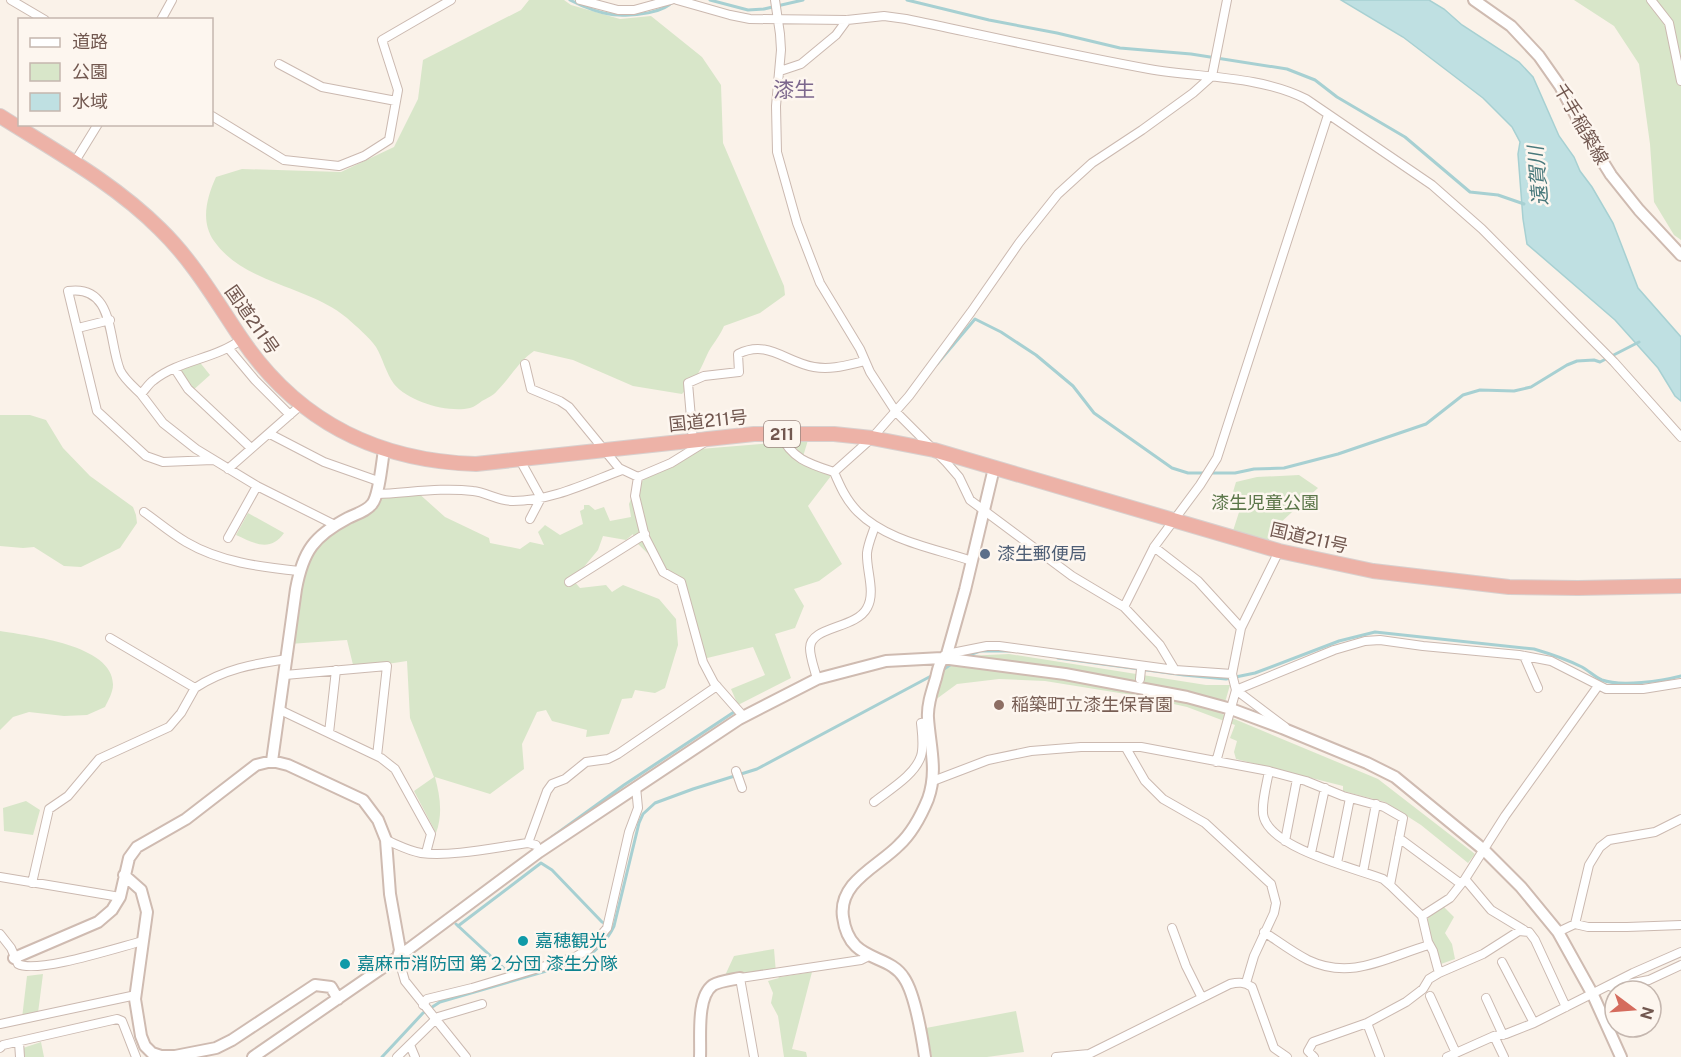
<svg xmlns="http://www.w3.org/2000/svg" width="1681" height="1057" viewBox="0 0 1681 1057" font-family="'Public Sans','Noto Sans JP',sans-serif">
<rect width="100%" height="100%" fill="#faf2e9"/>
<path fill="#d8e6c9" d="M529,0H564L571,5L620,19L651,16L702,57L721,85L723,143L784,286L785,295L760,313L724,326C719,338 712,344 707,355C699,372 697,379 682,394L633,386L573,360L534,351C518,362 510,378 497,391C493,396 487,398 482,401C478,404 474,407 470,408C448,413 409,402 394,384C386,373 383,359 376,347C370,338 356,326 347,318C309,286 244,284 214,241C200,221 207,197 216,177L242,169L341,172L394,147L418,99L423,60L521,10Z
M1574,0H1681V240L1674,235L1654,202L1650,144L1639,64L1614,26Z
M198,360L210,375L191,392L175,369Z
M0,415H30L46,420L63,448L90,476L133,507L136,515L137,523L120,548L81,567L64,566L34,547L23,548L0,546Z
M808,440L802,460L834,472L808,506L842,564L819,581L794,589L804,606L795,628L775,634L791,678L738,705L731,689L765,675L753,647L703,659L684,589L634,540L633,534L626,540L603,536L598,550L573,580L580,588L606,585L612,592L623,585L659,599L676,619L678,645L665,688L655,693L635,690L632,698L622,699L609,734L586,737L587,730L552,721L546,710L537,712L522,744L524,769L490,794L435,777C440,796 443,814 436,833L414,791L434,777L410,718L407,661L354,669L347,640L289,644L310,546L367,509L377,494L416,491L445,517L489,538L490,543L520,549L530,542L544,545L538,532L545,525L560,535L583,524L580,511L584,509V505H589L595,510L604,507L610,521L631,517L629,504L635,489L650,473L700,449Z
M1299,475L1318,488L1278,525L1267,543L1232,534L1241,506L1230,502L1236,482L1257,477Z
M248,513L284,533C270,553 254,543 236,535Z
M0,631C30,636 114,645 113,685C113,692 108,701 105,707L87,715L64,716L29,712L13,717L0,730Z
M1009,654L1206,685H1230L1226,699L1220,713L1378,779L1475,854L1468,863L1421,825L1385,802L1343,791V786L1236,759L1234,752L1237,741L1230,738L1235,725L1187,707L1138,696L1045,681L999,679L957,684L931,703L940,671L965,656Z
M26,801L40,810L33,835L4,831L3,808Z
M1444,907L1454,917L1445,933L1452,944L1455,959L1441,964C1435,948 1427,934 1428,916Z
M774,949L776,973L780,977L812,972L792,1049L806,1052L807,1057H784L778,1016L771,1003L773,993L768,981L779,978L775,973L722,982L734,956Z
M43,974L38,1013L22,1018L27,976Z
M1016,1011L1024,1052L987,1057H932L926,1028Z
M41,1042L44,1057H25L23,1048Z"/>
<path fill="#bfe0e2" stroke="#a7d0d2" stroke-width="1.5" d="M1341,0H1429L1444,9L1462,25L1519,62L1533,77L1559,136L1574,157L1580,171L1592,187L1613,223L1638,288L1681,337V401L1675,396L1658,368L1615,320L1527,244L1523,219L1518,154L1520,142L1512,127L1483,98L1403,37Z"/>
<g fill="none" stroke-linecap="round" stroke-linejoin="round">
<path stroke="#a7d0d2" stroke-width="3" d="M570,0C583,7 604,15 619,15C634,16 664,13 673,1
M710,0L748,10L764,9L803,0
M907,0L989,20L1057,33L1120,48L1191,54L1287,69L1315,80L1337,97L1405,137L1470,192L1498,195L1524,204
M937,364L975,319L1001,332L1036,355L1073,386L1094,413L1172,468L1188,473H1235L1254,469L1284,468L1338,454L1426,424L1463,395L1480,390L1514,391L1531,387L1567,365L1577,361L1594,360L1600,362L1639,342
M964,657L980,651H1010
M1058,658L1184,675L1226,679L1255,673L1339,641L1375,632L1534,649C1551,654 1566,659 1582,667C1589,671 1595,677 1602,680C1621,687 1662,681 1681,676
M941,671L953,663
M552,837L624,785L737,710
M456,924L510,974
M458,926L541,863L552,870L602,922L608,925
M382,1057L423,1013L440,1002L584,960C596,950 607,941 614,926L639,823L643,814L655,803L693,789L757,769L933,675"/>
<defs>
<path id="street" d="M11,0L45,20
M580,0L618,10H634L671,0
M677,0L730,15L750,19L847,20L884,16L906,19C987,36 1067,54 1149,69C1200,78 1258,75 1306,99L1432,185L1482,229L1614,362L1681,437
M775,0L780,34L781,50L776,106L777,152L797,223L820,283L860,349L870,372L896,412L946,462L959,477L970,500L1072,576L1124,607L1160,645L1175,670
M1651,0L1669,23L1681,81
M161,20L172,0
M279,64L322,87L396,101
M780,71L801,64L836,35L847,20
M212,116L284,160L339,166L364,156L389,140L398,90L382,40L451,0
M74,163L98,124
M78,328L110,320
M242,339C216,359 179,360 154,380C149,383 145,390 141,394L163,423L196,449L257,486L335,525
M229,349L255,380L290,415
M525,364L531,389L560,401L569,407L619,468L638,477
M175,369L188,389L251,448
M141,394C134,387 124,379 120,370C108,341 115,284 68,291L97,411L146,456L163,462L213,460
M270,434L324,462L378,481
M780,434C792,459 809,464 834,472L872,438L909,396L971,312L1019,243L1058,194L1092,163L1142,130L1193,93L1212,76L1227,0
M693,441L688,383L704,376L739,372L738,354C768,339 785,362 814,367C832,370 847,365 865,361
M705,442L671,463L638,477L635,496L645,537L663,572L681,582L703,662L714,683L744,717
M520,460L541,498L530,519
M228,469L301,405
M834,472C840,486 846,500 858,512C887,541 934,548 972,561
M377,494C408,493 441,487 473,491C486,492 498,501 513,501C551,501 587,483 622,470
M144,512C158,522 171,533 186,542C220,562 260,567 299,571
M228,538L257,486
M1154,547L1198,581L1241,628
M569,582L645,534
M1124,607L1154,547L1200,485L1217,458L1328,115
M110,638L195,688C224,669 253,664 287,659
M947,654L987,646H999L1175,670L1232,674
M1524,656L1538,688
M285,675L387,666L377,756
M817,679C815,670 810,658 810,648C810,626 856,629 867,608C876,592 866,570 867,553C868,544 872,535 875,526
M1140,679L1141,669
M1236,690L1334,650L1365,641L1380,640L1423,646L1519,655L1551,661L1606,689H1643L1681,683
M1236,690L1285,727
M280,710L381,758L395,769L431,834L426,853
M329,733L336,670
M1126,748L1145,781L1163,799L1205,823L1271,884L1276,903L1274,913L1254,956L1246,983
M1216,762L1236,690L1232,674L1241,628L1279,551
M736,771L742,788
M1269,771C1267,783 1260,808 1264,818C1274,849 1354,868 1383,879L1390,885
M933,781L988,760L1031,751L1081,747H1141L1269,771L1306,781L1343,796L1384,807L1403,818L1390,885L1422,916L1428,942L1433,951L1439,973
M874,802C889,790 915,775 921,756C924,746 922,733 921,723L929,722
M1399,838L1461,884
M386,840C398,845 409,851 421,853C452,857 497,847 528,843L536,845L539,852
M1285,841L1297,779
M528,843L547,791L552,784L565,779L586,762L608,759L618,754L717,686
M1311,853L1325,788
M1337,863L1350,798
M1363,872L1376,804
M0,877L120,897
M1465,879L1491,910L1524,930
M32,883L49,809L68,796L99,759L169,727L181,713L195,688
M1422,916L1450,898L1465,879L1505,816L1598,686
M1575,924L1589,865L1600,847L1609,840L1655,832L1681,819
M1172,928L1186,966L1202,998
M1264,932C1278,941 1292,952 1308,960C1352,981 1387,957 1429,945
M1558,932L1575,924L1588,927H1627L1681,925
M0,934L11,948L18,964C37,974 119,947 143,941
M398,957L405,981L466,1057
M1502,962L1534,1023
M1612,987L1649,980L1681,965
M1430,996L1456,1053
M1486,998L1503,1035
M423,1005L427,999L472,988L575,957L589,949L607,928L629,832L638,808L636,787
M0,1024L136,995
M1494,1036L1504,1057
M19,1042L20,1057
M410,1045L415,1057
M0,1048L3,1045L117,1019L122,1021L136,1057
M397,1057L438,1017L482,1004
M754,1057L740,978L861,960L869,956
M1056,1057L1089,1054L1230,984C1239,982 1244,982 1252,987L1274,1048L1287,1057
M1314,1057L1308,1051L1313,1042L1367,1023
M1380,1057L1367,1023L1406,1002L1423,989L1429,979L1439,973L1483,954L1519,931L1529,932L1535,940L1566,1007
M1447,1057L1494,1036L1506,1034L1534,1023L1633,973L1681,952"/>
<path id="secondary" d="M1474,0L1511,26L1539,56L1560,86L1588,138L1611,175L1639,210L1681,255
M272,761L296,589C303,551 314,536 348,518C356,514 367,511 372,504C379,496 382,462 384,450
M124,875L141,890L147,912L135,999L141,1036L145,1046L152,1053L161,1056H175L216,1048L232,1040L315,985L331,987L338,999
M14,958L98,922L112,910L120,897L129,858L137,847L186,819L256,765L272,761L288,765L363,800L378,820L386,840L390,894L400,950L398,957
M253,1057L398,957L539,852L739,719L817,679L886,661L942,658L1065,674L1187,697L1231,709L1282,728L1367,763L1395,777L1484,850L1521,887L1558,932L1593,995L1621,1057
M700,1057C701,1038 696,997 713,985C720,981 731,980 740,978
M925,1057C922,1037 915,994 904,978C888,952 849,964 843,917C838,882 879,866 899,845C912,833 921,816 928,799C938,771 930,747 928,718C927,705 932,691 936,678C938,669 940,660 947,654L965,590L994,468"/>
<path id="highway" d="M0,116C55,151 114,183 160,229C193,261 216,301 241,338C297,421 377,461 476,464L754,434H834L872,438L934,450L1279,551L1373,571L1509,587L1578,588L1681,586"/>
</defs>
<use href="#street" stroke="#cbb9b0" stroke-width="10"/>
<use href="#secondary" stroke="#cfbbb1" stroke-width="14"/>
<use href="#highway" stroke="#d8d0ce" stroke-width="16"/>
<use href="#street" stroke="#fff" stroke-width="8"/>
<use href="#secondary" stroke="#fff" stroke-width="10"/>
<use href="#highway" stroke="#edb2a7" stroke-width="14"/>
</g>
<circle fill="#5c6f8a" stroke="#fdf6ef" stroke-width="2" cx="985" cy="554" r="6"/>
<circle fill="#8d6e63" stroke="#fdf6ef" stroke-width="2" cx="999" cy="705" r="6"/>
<g fill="#0f9aa8" stroke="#fdf6ef" stroke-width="2">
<circle cx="523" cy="941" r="6"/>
<circle cx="345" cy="964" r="6"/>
</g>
<g text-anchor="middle" stroke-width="5" stroke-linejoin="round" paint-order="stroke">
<rect fill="#fdf6ef" stroke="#9c8780" stroke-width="1.5" x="764" y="421" width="36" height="26" rx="4.5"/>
<g font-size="16" font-weight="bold" fill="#725850">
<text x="782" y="440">211</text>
</g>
<g font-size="18" fill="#725850" stroke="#fdf6ef">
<text transform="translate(1581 124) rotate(60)" y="6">千手稲築線</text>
<text transform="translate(252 320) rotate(55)" y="6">国道211号</text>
<text transform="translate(708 421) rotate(-6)" y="6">国道211号</text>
<text transform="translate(1309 538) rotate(13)" y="6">国道211号</text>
</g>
<g font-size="18" fill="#5b7649" stroke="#fdf6ef">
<text x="1265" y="509">漆生児童公園</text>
</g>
<g font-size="18" fill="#4e5e75" stroke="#fdf6ef" text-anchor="start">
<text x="997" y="560">漆生郵便局</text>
</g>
<g font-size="18" fill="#785e54" stroke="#fdf6ef" text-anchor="start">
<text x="1011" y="711">稲築町立漆生保育園</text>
</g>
<g font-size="18" fill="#0d838f" stroke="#fdf6ef" text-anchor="start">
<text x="535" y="947">嘉穂観光</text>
<text x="357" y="970">嘉麻市消防団 第２分団 漆生分隊</text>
</g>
<g font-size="20" font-style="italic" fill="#48787b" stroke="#fdf6ef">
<text transform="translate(1538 176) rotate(-95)" y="7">遠賀川</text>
</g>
<g font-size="21" fill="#7c678d" stroke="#fdf6ef">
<text x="794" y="97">漆生</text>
</g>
</g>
<rect x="18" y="18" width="195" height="108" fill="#fdf6ef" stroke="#c5b7af" stroke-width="1.5"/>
<rect x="30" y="38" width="30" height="9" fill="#ffffff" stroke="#c5b7af" stroke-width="1.5"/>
<text x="72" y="48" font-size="18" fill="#725850">道路</text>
<rect x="30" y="63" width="30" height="18" fill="#d8e6c9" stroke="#c5b7af" stroke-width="1.5"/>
<text x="72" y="78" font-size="18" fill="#725850">公園</text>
<rect x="30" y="93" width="30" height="18" fill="#bfe0e2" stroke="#c5b7af" stroke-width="1.5"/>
<text x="72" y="108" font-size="18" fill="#725850">水域</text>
<g transform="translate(1633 1009) rotate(106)"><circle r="28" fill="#fdf6ef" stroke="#c5b7af" stroke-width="1.5"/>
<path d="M0-4.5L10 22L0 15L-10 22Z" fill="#d56b5d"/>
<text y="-9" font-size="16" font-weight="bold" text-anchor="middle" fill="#725850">N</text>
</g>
</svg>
